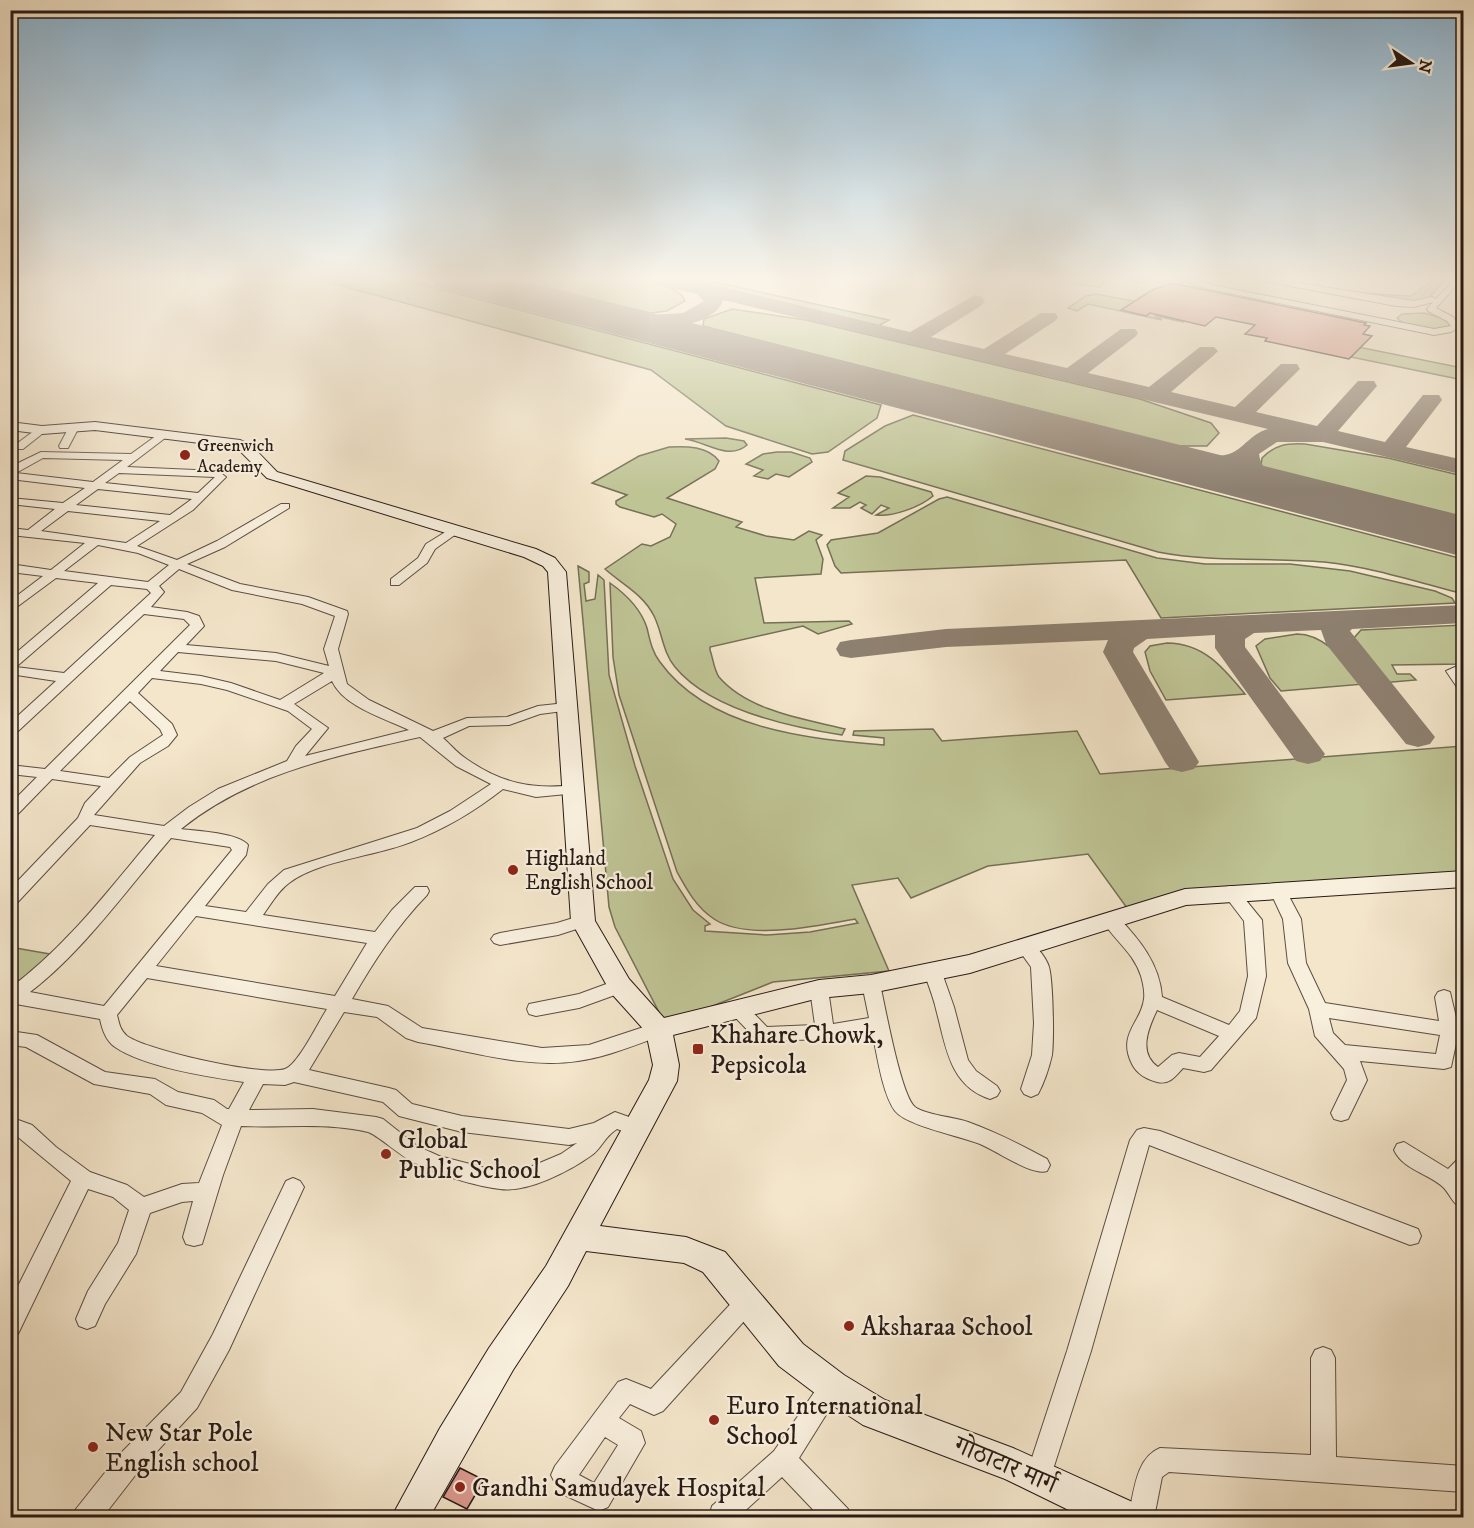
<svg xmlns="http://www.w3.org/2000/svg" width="1474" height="1528" viewBox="0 0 1474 1528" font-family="'IM FELL DW Pica','Noto Serif Devanagari',serif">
<rect width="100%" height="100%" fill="#f4e6cb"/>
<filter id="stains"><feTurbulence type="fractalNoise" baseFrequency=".00333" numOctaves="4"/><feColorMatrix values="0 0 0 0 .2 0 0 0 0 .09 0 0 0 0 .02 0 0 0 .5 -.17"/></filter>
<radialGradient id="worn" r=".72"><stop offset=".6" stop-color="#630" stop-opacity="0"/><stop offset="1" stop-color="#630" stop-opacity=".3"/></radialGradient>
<path fill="#bfc495" stroke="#747056" stroke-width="1.5" d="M309,277H394L877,404L881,405L877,418L828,452L812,454L726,426L651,370Z
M503,277C533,277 675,269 685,301L667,311L650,313Z
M668,277H691L889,320L878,326Z
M1032,277H1172V279L1157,277L1146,284L1113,277L1100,287Z
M1437,277H1448L1428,299L1413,302L1358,293L1411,296Z
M1096,294L1139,302L1122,310L1130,309L1146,316L1150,313H1195L1183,322L1155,316L1162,320L1088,304L1077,311L1068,308L1086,296Z
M732,309L806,320L1140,399L1211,423L1219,433L1207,446H1177L703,326L704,319Z
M1424,313L1445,319L1450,325C1438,334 1407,329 1397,318L1402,314Z
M1358,347L1463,368V380L1351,357Z
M913,415L1463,559V594C1417,582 1372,567 1324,562C1269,557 1213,563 1158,552L843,460L845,451L885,426Z
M726,438L744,441L747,445C729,461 707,442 685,439Z
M1305,444L1388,458L1463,476V522L1275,475L1261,466L1262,458C1275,445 1286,443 1305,444Z
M669,447C686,446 708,446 719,461L715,469L667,498L742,522L736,527L766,536L794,540L809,531L822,535L816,540L823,559L821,574L755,578L764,623L849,621L852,624L818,634L803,626L710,647V650C713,658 714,670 719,677C748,711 804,719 845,729L842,735C790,727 710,710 675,667C663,653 662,632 654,616C643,594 623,585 605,569L642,544L651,546L670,537L676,524L662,514L654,517L620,507L616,504V501L627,495L592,483L639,456Z
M777,452H791L810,458L812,462L789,477L776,474L768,479L754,476L763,470L746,464L763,454Z
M866,476L880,477L931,492L933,496C920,507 893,517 876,515L889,508L881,505L872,514L861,508L866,505L860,502L850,508H833L849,497L838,493Z
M947,497L1157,558L1205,564H1290L1350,571L1435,591L1452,598L1455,603L1161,618L1126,560L841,573L835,566L827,545L831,540L878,533L939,499Z
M578,566L589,572V582L584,584L586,601L595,599L598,575L604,580L609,675L635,766L673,879L693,910L710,924L705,926V931L767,935L810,932L858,923L855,919C818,926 747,941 714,919C696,907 687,890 677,872L619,695L613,657L610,583C627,595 641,609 647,628C650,640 652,652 660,662C708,729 808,739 884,745V738L853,735L854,731L933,729L942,741L1077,731L1100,774L1463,746V872L1127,908L1088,854L988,866L911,898L898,878L852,885L889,971L773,982L700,1011L663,1020L615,927L609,907Z
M1463,625V664L1392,665L1397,674H1410L1416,680L1381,683L1360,654L1353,639L1361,630Z
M1297,634C1326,634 1347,664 1365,684L1281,691L1270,678L1256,646L1265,639Z
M1167,643C1203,643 1223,667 1245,694L1166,700L1150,671L1145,652L1150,646Z
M10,947L50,954L26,982L11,979Z"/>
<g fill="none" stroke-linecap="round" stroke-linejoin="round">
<path fill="#8e8070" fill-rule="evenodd" d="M641,277H672L701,282L910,332L975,295L982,297L985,301L982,305L931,337L984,349L1041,313H1055L1058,317L1055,321L1005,354L1067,368L1121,329H1135L1138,333L1135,337L1088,373L1149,387L1200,347H1214L1218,351L1214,355L1171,392L1235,407L1281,364H1297L1300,369L1256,412L1317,426L1358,381H1374L1377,386L1338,431L1385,442L1423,395H1439L1442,400L1406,447L1464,460V475L1323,442H1277L1259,454C1262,480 1291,475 1303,492L1299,497C1277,503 1248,486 1237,466L1202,470L1158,465L1155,460L1158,455C1181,449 1206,461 1229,454C1244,449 1250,434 1268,429L723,300C715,330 644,331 619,325L616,321L619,317L683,313L704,301L697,294L643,281Z
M1464,605V623L1352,629L1350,631L1435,737L1430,744L1418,747L1406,744L1326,644L1321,630L1254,633L1245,639V647L1325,754L1320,761L1308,764L1296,761L1215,648V635L1147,639L1134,648L1133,652L1199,762L1194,769L1182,772L1170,769L1165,762L1103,652L1108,640L946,647L851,658L840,656L836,649L840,642L851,640L946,629Z"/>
<path fill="#8e8070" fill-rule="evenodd" d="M430,277H508L1464,516V557L436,287Z"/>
</g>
<path fill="#dc9a91" stroke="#281b16" stroke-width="1.5" d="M1172,283L1366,323L1364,325L1370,326L1363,334L1372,336L1349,359L1265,341L1267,338L1245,334L1255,325L1216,317L1205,326L1150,313L1146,316L1121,310L1152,290Z
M460,1468L484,1480L467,1509L443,1497Z"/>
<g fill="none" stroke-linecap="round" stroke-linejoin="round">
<defs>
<path id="street" d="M1188,277H1196L1197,280L1212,285L1434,329L1451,326L1447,321L1428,311L1427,309L1433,302L1414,307L1396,306L1243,277H1258L1414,301L1432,297L1436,299L1457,277H1464L1436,308L1453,317L1460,327L1451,332L1434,335L1210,289L1191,284Z
M69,427L78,429L68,448H60L59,446Z
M38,428L47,430L23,449H15V445Z
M160,433L169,435L127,467L218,471L226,477L193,510L137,546L177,560L217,541L281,504H289V508L225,547L187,564L240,584L308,597L347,611L348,614L338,649L347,684L369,700L433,731L467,718L507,717L538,706L566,703L573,707L571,710L540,714L509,725L469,726L443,738C451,745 458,754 468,760C501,783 533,790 572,785L577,787L580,790L577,793L536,797L503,789C475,811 445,829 411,842C376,856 317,861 289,883C278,891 271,904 263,915L375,932L392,910L415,887H427L429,891L427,895C396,927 374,961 352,999L388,1006L422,1028L542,1048L589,1045L659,1022L666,1024L668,1029L666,1034C637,1044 608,1057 578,1061C525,1069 470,1051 418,1042L406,1038L377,1017L344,1012L309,1070L389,1088L396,1090L412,1104L462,1116L569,1129L594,1123L615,1112L643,1122L646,1128L643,1134L636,1136L617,1129C604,1137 602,1148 592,1155C570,1171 527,1193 500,1189C475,1186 440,1175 417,1164C402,1158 378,1135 368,1132C327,1122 284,1128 241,1126L223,1175L202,1244L194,1246L186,1244L183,1237L193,1201L182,1202L150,1213L136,1254L105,1304L95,1326L87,1329L79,1326L76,1319L88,1291L118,1243L129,1210L113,1197L88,1189L18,1334L10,1337V1302L71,1181L18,1137L10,1134V1117L32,1125L56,1147L90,1172L127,1185L144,1197L182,1184L199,1183L222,1125L202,1113L166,1105L150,1094L94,1084L26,1047L10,1045V1031L37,1035L105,1072L155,1079L178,1092L214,1100L227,1109H229L244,1082C209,1077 144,1067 115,1047C106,1041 102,1029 100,1019L10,1003V988C67,946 110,888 155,835L90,825L16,904L10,906V889L78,818L85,803L101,786L52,779L16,816L10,818V804L37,777L10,774V765L45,769L190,625L184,619L144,614L15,734L10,735V723L56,681L10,674V658L98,583L56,578L10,612V601L43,576L10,572V564L51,570L85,543L10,535V528L28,530L55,509L10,504V498L63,503L85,488L10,479V467L41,452L131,454ZM43,458L123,460L93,482L16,473ZM119,473L215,477L198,493L105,483ZM98,489L192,499L170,515L76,505ZM68,511L160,521L126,543L41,531ZM98,545L138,553L169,565L148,582L64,571ZM179,569L232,590L302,604L335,616L324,649L329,666L276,653L186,645L204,626L199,616L187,612L151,607L164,592L159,586ZM111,585L147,589L151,593L64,673L16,667ZM178,652L276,661L324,673L280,700L231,683L201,676L160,671ZM152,678L201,684L227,690L288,711L312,729L296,746L287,761L218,789L189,807L164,826L94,815L140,763L168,746L177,735L172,724L138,693ZM332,681C344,707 384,718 409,730L305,756L328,728L294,704ZM130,701L160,729L163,735L130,757L109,778L60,771ZM420,737L456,766L491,784L450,811L417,828L284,870L268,884L246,912L205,906L246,855L248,845C239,833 197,831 181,829C250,773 336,756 420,737ZM171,838L230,847L232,850L104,1006L30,992C82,953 128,888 171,838ZM196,916L367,943L335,996L156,966ZM147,978L327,1009C319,1021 298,1065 285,1069C263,1077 146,1050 127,1036C120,1030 119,1023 117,1015ZM294,1082L383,1102L399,1116L462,1132L569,1145L577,1143L561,1154L523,1170L501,1172L439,1156L417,1146L383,1119L376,1117L313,1109L249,1110L263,1084L285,1085Z
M455,526L459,528V532L435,549L427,563L399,585H391V579L418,558L426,544Z
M1464,663V672L1461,673L1464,676V691L1459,690L1446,671Z
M1277,883L1283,885L1301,919L1306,963L1325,1003L1439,1021L1435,997L1438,992L1444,990L1450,992L1459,1030L1451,1067L1444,1069L1360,1061L1367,1080L1348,1119L1341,1121L1334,1119L1331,1113L1347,1080L1344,1069L1315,1036L1309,1009L1288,963L1283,919L1269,889L1271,885ZM1329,1018L1440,1035L1436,1054L1345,1045L1333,1033Z
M1230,886L1236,888L1262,920L1266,976L1256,1018L1211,1070L1204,1072L1183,1068C1175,1077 1169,1085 1157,1082C1146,1079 1137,1074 1132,1064C1117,1034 1141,1023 1144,999C1145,992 1143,983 1141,976C1134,953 1114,940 1102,920L1105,916H1117C1139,939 1160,964 1162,997L1229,1025L1240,1011L1248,976L1244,921L1222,892L1224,888ZM1157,1010L1219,1036L1200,1057L1179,1053L1172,1055L1158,1067C1138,1053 1148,1029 1157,1010Z
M583,915L589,917L592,921L589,925L558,935L500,945L494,943L491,939L494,935L500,933L557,923Z
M1025,940C1034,942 1046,957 1049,967C1053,981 1054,1039 1052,1055C1049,1068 1044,1083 1038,1094L1031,1097L1024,1094L1021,1089L1032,1055L1034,1023L1031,967L1016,946L1019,942Z
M933,967L939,968L942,973L954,1007L968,1060L976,1071L997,1086L1000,1091L997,1096L990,1099C950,1086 946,1047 937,1013C934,999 929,986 924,973L927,968Z
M871,977L877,979L880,984C885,1006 901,1096 915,1107C926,1115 954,1117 968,1122C996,1132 1021,1145 1047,1159L1050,1165L1047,1171C1032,1176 997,1151 980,1144C960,1136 907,1126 895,1111C882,1093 877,1054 872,1031L825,1039L763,1041L756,1039L729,1011L731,1006C746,1002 757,1017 767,1027L815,1025L810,989L813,984L819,982L825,984L828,989L833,1024L869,1018L862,984L865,979Z
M620,979L626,981L629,986L626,991L579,1008L536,1016L529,1014L527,1009L529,1004L579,994Z
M1144,1128L1160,1131L1418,1229L1421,1236L1418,1243L1410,1245L1149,1145L1091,1351L1048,1485L1039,1489L1030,1485L1026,1476L1067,1351L1130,1140L1137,1130Z
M1404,1142L1448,1169L1457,1160L1464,1158V1209C1453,1205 1451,1196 1444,1188C1429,1173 1404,1171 1394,1150L1397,1144Z
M293,1178L300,1181L304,1187L229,1350L197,1408L137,1473L102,1518H72L76,1509L119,1455L181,1392L213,1334L286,1181Z
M747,1292L755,1295L758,1302L755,1309L663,1411L654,1415L630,1404L619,1418L641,1431L645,1443L608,1507L599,1511L560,1493L551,1475L555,1466L618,1382L626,1379L651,1389L739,1295ZM605,1437L618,1445L594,1483L579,1475Z
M1323,1347L1331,1350L1335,1358L1336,1457L1464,1466V1492L1169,1472L1162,1477L1154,1518H1128C1134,1494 1135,1458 1160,1448L1311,1455V1358L1315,1350Z
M832,1375L840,1378L844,1386L799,1458L848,1509L852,1518H821L782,1477L737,1518H709L712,1506L774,1451L824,1378Z"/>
<path id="secondary" d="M10,422L42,426L95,422L240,440L252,446L277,472L536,549L555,558L566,572L595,921L629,979L664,1018L819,980L871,975L969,955L1185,889L1464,871V887L1186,905L970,973L871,993L819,998L673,1035L679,1065L677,1081L600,1226L686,1237L725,1252L803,1344L844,1375L885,1400L1013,1448L1139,1505L1144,1518H1085L1005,1479L863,1425L820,1397L779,1366L703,1272L684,1263L586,1251L568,1286L513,1370L429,1518H391L440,1428L489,1348L546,1266L649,1080L653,1065L646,1032L611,993L571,921L548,572L543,566L524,557L267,478L241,452L232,447L95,430L42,434L10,430Z"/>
</defs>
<use href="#street" stroke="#5b4e43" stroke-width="2"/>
<use href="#secondary" stroke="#281b16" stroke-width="2"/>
<use href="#street" fill="#f8efdd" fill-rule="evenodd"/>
<use href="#secondary" fill="#f8efdd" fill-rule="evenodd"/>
</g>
<linearGradient id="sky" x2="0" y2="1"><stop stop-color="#8bb8d8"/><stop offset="0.57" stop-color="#faf4e8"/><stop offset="1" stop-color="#faf4e8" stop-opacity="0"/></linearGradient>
<rect width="1474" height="490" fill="url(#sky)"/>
<g fill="#8f2418" stroke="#f8efdd" stroke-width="2">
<circle cx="185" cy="455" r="6"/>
<circle cx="513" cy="870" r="6"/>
<rect x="692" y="1043" width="12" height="12" rx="3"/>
<circle cx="386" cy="1154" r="6"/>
<circle cx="849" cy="1326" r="6"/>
<circle cx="714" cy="1420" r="6"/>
<circle cx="93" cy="1447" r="6"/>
<circle cx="460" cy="1487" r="6"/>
</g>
<g text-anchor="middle" stroke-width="4.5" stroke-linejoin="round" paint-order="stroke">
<g font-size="18" fill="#281b16" stroke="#f8efdd" text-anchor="start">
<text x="197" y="451">Greenwich<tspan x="197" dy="21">Academy</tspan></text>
</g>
<g font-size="21" fill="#281b16" stroke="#f8efdd" text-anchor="start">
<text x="525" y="865">Highland<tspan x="525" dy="24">English School</tspan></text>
</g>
<g font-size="26" fill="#281b16" stroke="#f8efdd" text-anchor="start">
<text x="710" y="1043">Khahare Chowk,<tspan x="710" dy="30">Pepsicola</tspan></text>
<text x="398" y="1148">Global<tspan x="398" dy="30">Public School</tspan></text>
<text x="861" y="1335">Aksharaa School</text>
<text x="726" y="1414">Euro International<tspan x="726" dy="30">School</tspan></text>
<text x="105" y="1441">New Star Pole<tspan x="105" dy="30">English school</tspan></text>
<text x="472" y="1496">Gandhi Samudayek Hospital</text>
</g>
<g font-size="26" fill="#281b16" stroke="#f8efdd">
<text transform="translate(1006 1464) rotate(23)" y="9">गोठाटार मार्ग</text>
</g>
</g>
<rect width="1474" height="1528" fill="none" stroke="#f4e6cb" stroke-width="36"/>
<rect x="12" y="12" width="1450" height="1504" fill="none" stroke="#281b16" stroke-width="3"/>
<rect x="18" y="18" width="1438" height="1492" fill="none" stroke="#281b16" stroke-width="1.5"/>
<g transform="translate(1411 63) rotate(103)" stroke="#f8efdd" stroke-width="4.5" paint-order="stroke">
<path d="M0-4.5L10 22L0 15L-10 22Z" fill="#281b16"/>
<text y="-9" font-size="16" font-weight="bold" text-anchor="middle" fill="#281b16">N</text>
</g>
<rect width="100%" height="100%" filter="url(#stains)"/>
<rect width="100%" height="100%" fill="url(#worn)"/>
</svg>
